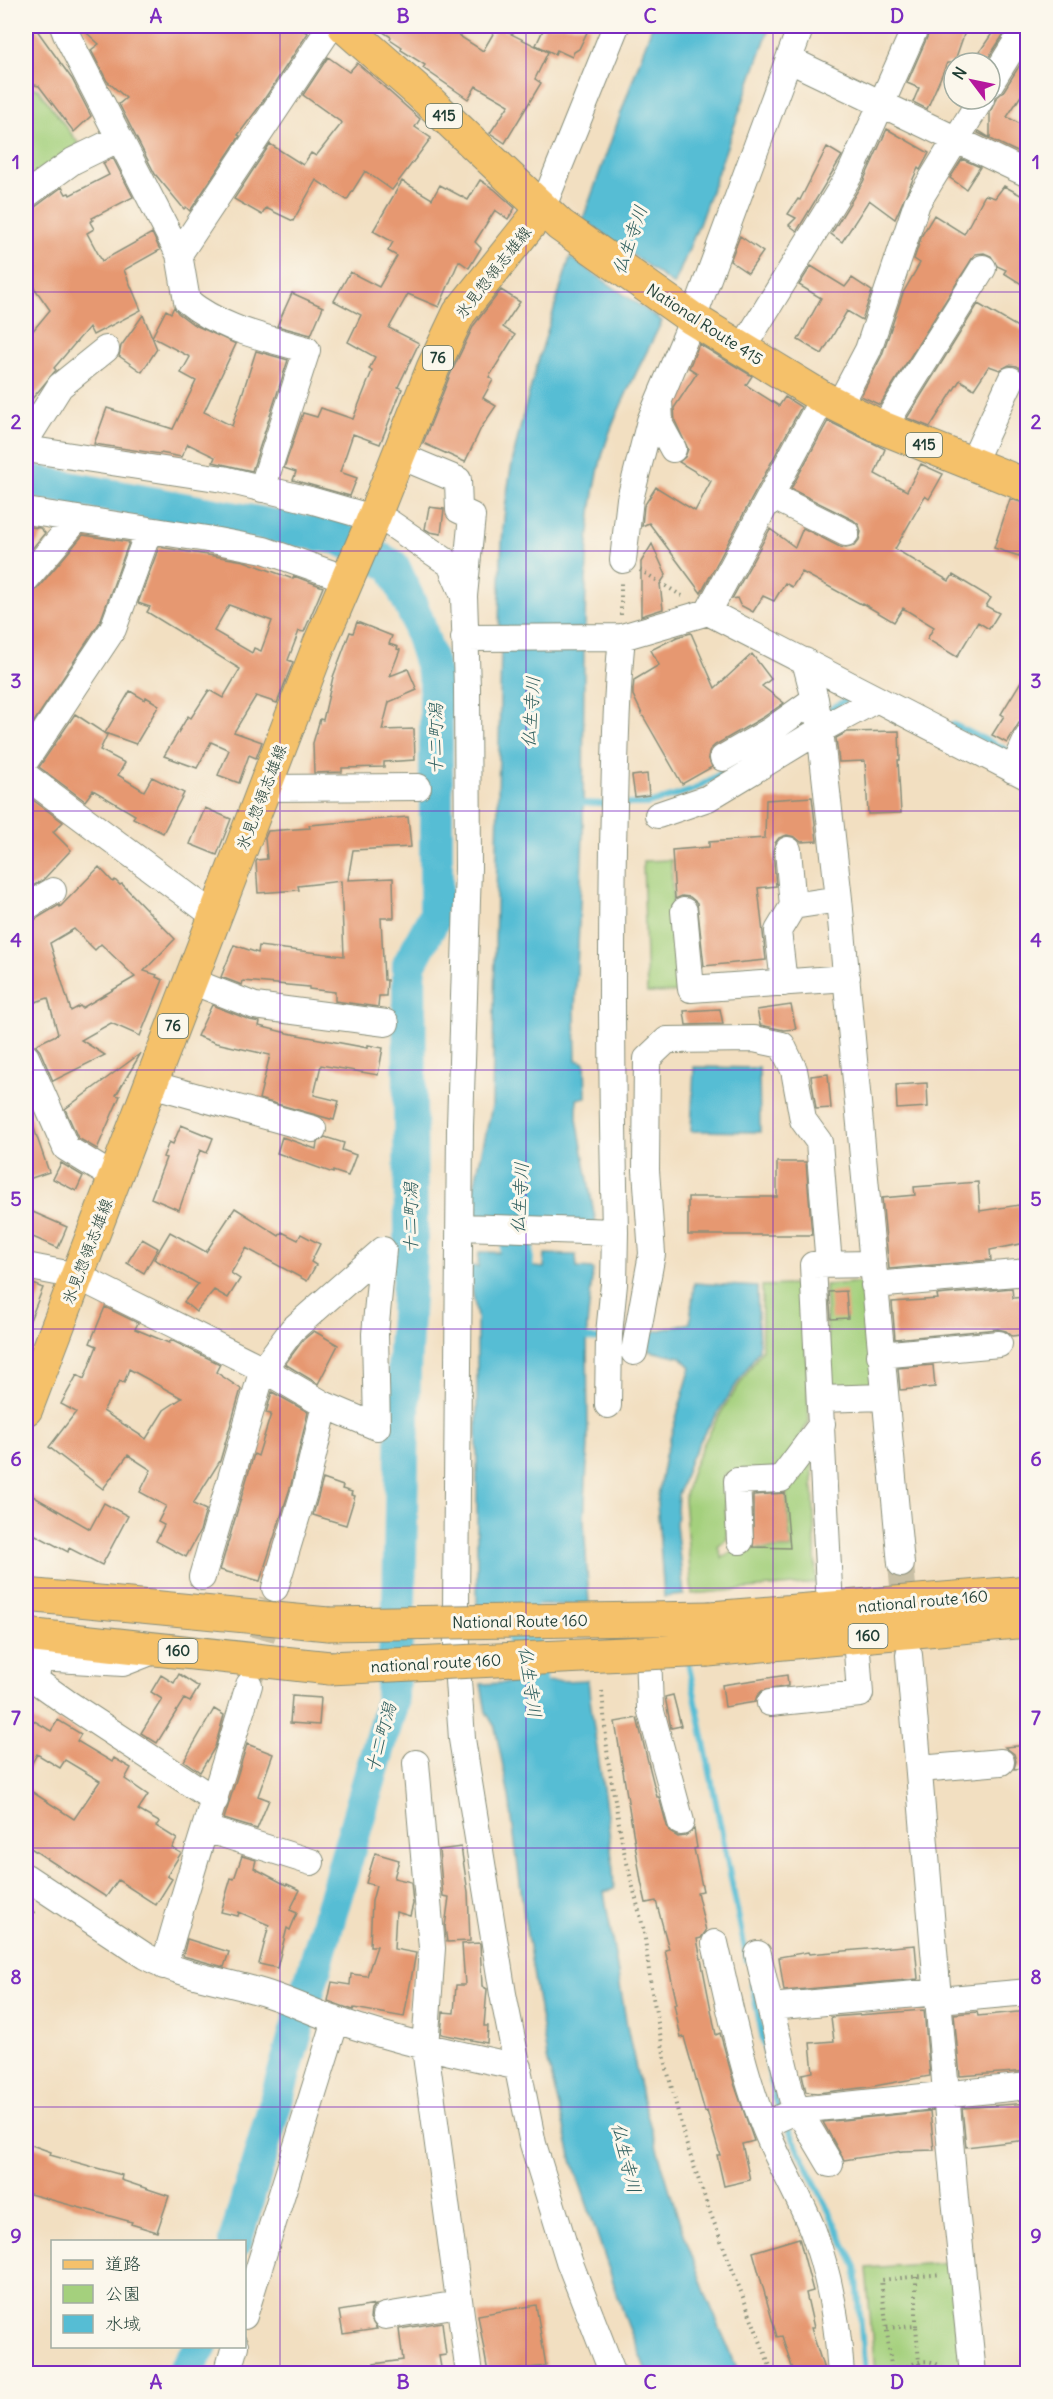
<svg xmlns="http://www.w3.org/2000/svg" width="1053" height="2399" viewBox="0 0 1053 2399" font-family="Delius,'Klee One',sans-serif">
<rect width="100%" height="100%" fill="#fbf7ec"/>
<filter id="ink" filterUnits="userSpaceOnUse"><feTurbulence type="fractalNoise" baseFrequency=".0167" numOctaves="2"/><feDisplacementMap in="SourceGraphic" scale="12" xChannelSelector="R" yChannelSelector="G"/><feConvolveMatrix kernelMatrix="1 2 1 2 8 2 1 2 1" color-interpolation-filters="sRGB"/></filter>
<filter id="wash" filterUnits="userSpaceOnUse"><feTurbulence type="fractalNoise" baseFrequency=".008" numOctaves="4" result="noise"/><feDisplacementMap in="SourceGraphic" scale="24" xChannelSelector="R" yChannelSelector="G"/><feGaussianBlur stdDeviation="1.35" result="paint"/><feColorMatrix in="noise" values="0 0 0 0 0 0 0 0 0 0 0 0 0 0 0 0 0 1.4 0 .05"/><feComposite in="paint" operator="in"/></filter>
<g filter="url(#wash)">
<rect width="100%" height="100%" fill="#f2dfc1"/>
<path fill="#a4d07d" stroke="#628658" stroke-width="1.5" d="M26,87L38,89L79,144L26,181Z
M671,860L673,908L696,992L647,993L643,861Z
M866,1282L877,1387L830,1392L825,1285Z
M791,1285L799,1286L804,1298L809,1422L780,1469L724,1474L727,1539L718,1547L722,1558L738,1549H791L786,1490L812,1448L816,1583L692,1594L684,1499L692,1470L703,1445L718,1417L762,1350V1286Z
M954,2262L967,2373H875L866,2268Z"/>
<path fill="#56bdd4" stroke="#3a7d84" stroke-width="1.5" d="M652,26H770L700,222L674,285L583,219Z
M570,257L662,321C644,359 622,397 608,437C587,498 586,565 585,628L499,631C500,574 501,515 513,459C527,391 550,324 570,257Z
M501,646H584L583,836L575,1012L576,1060L585,1063L586,1097L577,1099V1119L596,1224L473,1221L472,1196L492,1106Z
M694,1067L759,1068L760,1132L691,1131Z
M479,1252L512,1253V1265L544,1268L545,1254L576,1255L577,1268L593,1269L587,1326L588,1444L584,1521L589,1604L477,1607V1318L470,1276L471,1266L478,1267Z
M694,1283L757,1287L759,1350L705,1432L690,1460L678,1495L676,1525L684,1595L664,1597L657,1502L665,1456L691,1367L681,1357L649,1351L648,1333L690,1323Z
M588,1680C595,1750 611,1819 614,1889L604,1892L628,2032L644,2105L677,2214L706,2295L739,2373H647L627,2323L572,2160L547,2058L525,1922L509,1796L495,1727L486,1712L481,1684Z"/>
<g fill="none" stroke-linecap="round" stroke-linejoin="round">
<path stroke="#56bdd4" stroke-width="6" d="M824,713L854,695
M952,724L1013,753
M777,741L797,729
M577,803L608,804
M619,804H648L693,790L735,765
M581,1338L604,1339
M688,1661L747,1960
M752,1984L775,2100L781,2112
M785,2121L856,2267L865,2374"/>
<path stroke="#56bdd4" stroke-width="34" d="M26,480L339,538L393,566L416,617L436,680V914L409,965L411,1239L404,1371L399,1602L391,1705L235,2242
M514,1313L520,1196
M517,1591L537,1728
M183,2374L201,2346"/>
</g>
<g id="blocks">
<path fill="#e69871" fill-rule="evenodd" d="M26,26H34L72,79L91,116L74,132L39,86L26,83Z
M79,26H295L308,33L259,107L238,135L240,136L190,211L186,207L184,209L155,174L119,104L126,98L107,81L91,50L99,44Z
M374,26H444L483,51L497,27L548,52L535,79L541,83L505,143L490,133L509,105L476,86L468,99L423,68L425,65L401,50L402,47L390,39L391,37Z
M545,26H590L579,49L574,52L572,57L557,50L555,54L536,45Z
M932,26H967L954,63H947L927,109L913,102L919,88L907,83Z
M997,26H1009L985,63H972Z
M1028,52V85L1007,117L1028,128V157L978,133L979,131L990,138V113L996,98L1003,92Z
M328,57L349,72L357,63L420,119L415,127L431,138L392,190L365,171L347,200L316,180L293,221L266,208L262,215L234,199L270,144L303,165L311,153L316,156L342,123L303,95Z
M887,129L929,153L920,170L918,168L895,219L869,200L842,242L831,234L863,182Z
M827,147L842,156L797,231L789,225L796,218L788,214L798,199L800,200Z
M113,158L133,197L92,218L93,220L90,222L94,229L87,233L102,261L152,233L160,250L124,270L141,310L93,335L89,327L54,368L56,370L26,406V339L50,310L26,276V210L35,207L62,187L66,194L69,193L70,195L109,175L103,163Z
M962,159L980,167L966,189L950,178Z
M480,180L494,189L515,208L508,219L495,210L475,242L481,248L469,268L459,261L439,307L408,294L389,328L419,343L398,387L402,389L380,444L353,434L340,472L357,478L350,496L293,480L296,472L284,468L303,413L317,417L321,408L353,419L372,371L369,369L375,357L348,342L361,315L334,301L350,272L379,287L397,256L388,251L393,242L373,231L402,181L432,199L440,185L468,200Z
M1004,186L1028,199V288L1004,273L1006,270L997,266L991,256L984,253L975,254L880,405L861,396L882,355L903,293L920,263L914,259L922,235L934,215L964,234L985,195L995,198Z
M740,236L763,252L748,273L730,261Z
M811,266L845,287L852,278L872,291L862,320L847,311L822,354L798,340L821,298L799,285Z
M501,290L520,302L503,327L515,335L489,377L493,380L483,398L496,406L481,428L465,462L423,443L450,375L474,325Z
M292,293L323,307L311,335L277,326Z
M978,304L1028,333V381L1023,371L1017,366L1009,365L1000,370L989,366L974,389L960,380L930,427L907,418Z
M174,307L178,313L193,324L236,344L204,412L232,426L256,351L288,360L252,471L213,462L215,457L188,444L181,457L160,453V454L94,444L107,408L173,429L196,381L181,373L190,357L152,337L166,310L171,313Z
M143,315L157,349L142,372L119,356L121,346Z
M699,344L752,376L746,385L779,406L785,397L801,407L701,593L649,523L642,526L644,506L656,487L695,511L711,481L679,462L685,457L688,449L675,421L674,408L697,373L689,368Z
M828,421L885,449L875,474L907,491L921,464L943,474L929,499L925,496L895,549L949,581L953,575L991,598L986,606L999,613L989,629L978,622L957,657L927,639L934,627L903,608L894,622L862,603L861,604L802,572L792,587L785,583L774,601L763,596L753,612L740,605L737,598L732,599L770,529L795,547L803,528L840,547L846,548L854,546L859,540L861,532L859,525L853,520L791,489Z
M1010,499L1028,504V532L1019,556L994,548Z
M429,507L444,509L441,534L430,532L425,529Z
M29,527L40,528L45,533L26,556V532Z
M83,535L129,542L100,622L26,734V594L37,589Z
M652,544L666,575L660,584L663,609L641,616V562Z
M159,547L244,561L293,579L294,576L323,587L304,632L299,631L288,660L293,662L277,703L256,696L234,732L262,742L256,758L249,755L239,783L218,775L229,750L211,742L197,768L164,756L188,716L191,718L209,690L223,698L240,669L147,612L150,607L138,603ZM229,605L272,621L261,651L254,648L252,653L214,631Z
M357,622L392,636L389,644L398,647L397,649L400,650L390,676L408,669L417,690L389,702L382,730L414,729L415,760L384,762V767L342,768V772L314,773L313,743L320,719L323,720L333,677L350,632L353,633Z
M691,633L715,688L752,654L771,679L762,686L784,703L762,718L715,745L710,750L708,757L712,767L682,784L643,716L633,695V690L634,680L659,665L651,650L677,637Z
M1028,670V722L1019,723L1007,743L992,735L1004,716L1001,714Z
M130,691L145,700L146,697L159,705L136,744L105,733Z
M75,714L107,735L100,750L125,763L118,775L144,791L152,777L184,793L163,833L133,818L135,815L93,790L85,801L39,767Z
M899,731L900,760H898L901,813L868,814L865,761L839,762L836,738L847,732Z
M647,774L649,795L635,797L632,776Z
M26,795L63,822L53,832L71,850L43,880L26,890Z
M812,797L817,841L801,842L795,837L787,835L779,838L775,843L773,851L776,886L758,888L766,960L704,966L697,903L690,897L682,896L675,899L672,850L709,847V842L765,838L766,800Z
M205,808L231,819L217,855L190,844Z
M408,817L411,847L353,850L348,880L393,878L394,918H381L384,980H387L386,996H379L378,1007L335,1001V992L309,989V987L243,981L242,985L221,977L234,945L258,953L259,946L344,956L341,881L298,886L299,890L258,893L256,862L257,860L267,859L265,838L268,831L310,828L309,825Z
M99,867L113,882L115,880L120,885L122,884L175,939L144,971L157,975L156,977L163,980L140,1036L111,1023L81,1040L105,1055L53,1081L40,1051L35,1045L58,1034L48,998L26,1005V922L34,920L59,905L60,907ZM74,929L95,950L101,944L135,977L82,1008L80,1006L71,1011L50,943Z
M212,1005L250,1020L260,1022L259,1026L287,1033L368,1048V1045L383,1048L378,1075L321,1065L314,1095L339,1101L334,1120L259,1099L270,1055L216,1043L197,1036Z
M791,1005L796,1029L784,1030L760,1025L757,1010Z
M720,1009L723,1024L686,1025L684,1011Z
M141,1053L116,1095L120,1096L97,1149L78,1138L65,1109Z
M828,1074L831,1108L816,1109L811,1076Z
M927,1083L928,1107L897,1109L896,1085Z
M28,1111L49,1172L26,1180V1112Z
M181,1125L213,1138L207,1153L200,1150L179,1210L151,1198L166,1158L163,1157L169,1142L173,1144Z
M282,1137L316,1149L317,1143L325,1137L344,1143L342,1150L356,1155L348,1176L333,1171V1173L277,1153Z
M777,1162H806L812,1235H688V1197H777Z
M61,1163L83,1176L76,1191L53,1179Z
M978,1182L980,1211L1019,1205L1025,1243L990,1250L991,1260L889,1269L882,1198L915,1195L914,1187Z
M235,1208L279,1236L282,1232L298,1240L301,1234L320,1244L311,1262L316,1265L307,1281L246,1248L231,1273L240,1279L228,1298L214,1290L196,1312L184,1302L198,1284L154,1259L170,1232L206,1252Z
M26,1209L67,1227L58,1248L26,1234Z
M142,1239L158,1248L144,1273L127,1263Z
M26,1281L43,1288L26,1330Z
M1012,1288L1013,1298L1028,1297V1334L1012,1336L1006,1331L998,1329L895,1339L892,1302L938,1299L937,1295Z
M846,1291L848,1318L831,1319L829,1292Z
M105,1307L138,1323L135,1329L169,1343L171,1340L220,1364L216,1372L241,1389L220,1461L193,1504L206,1510L200,1531L186,1557L156,1541L164,1525L158,1522L166,1506L140,1492L151,1470L128,1455L103,1489L49,1447L76,1412L61,1404L77,1375L84,1379L97,1346L90,1343ZM129,1369L182,1398L164,1410L146,1439L103,1411L120,1381L124,1383Z
M314,1331L338,1345L318,1384L285,1364L303,1340Z
M933,1365L935,1387L900,1390L898,1368Z
M272,1392L308,1412L291,1485L260,1581L220,1570L254,1454L258,1456L271,1414L266,1413Z
M323,1479L343,1486L342,1489L352,1492L351,1495L355,1496L346,1525L313,1515Z
M785,1493L790,1548L753,1547V1495Z
M31,1495L90,1529L104,1503L128,1516L102,1565L69,1548L68,1552L26,1530V1505Z
M179,1674L199,1687L190,1702L184,1699L157,1743L141,1733L162,1699L151,1692L161,1675L174,1683Z
M787,1675L788,1686L762,1691L757,1696L755,1702L725,1707L722,1685Z
M673,1695L681,1726L671,1728L665,1697Z
M292,1696L321,1698L319,1725L290,1723Z
M214,1709L224,1715L215,1747L200,1772L184,1761Z
M26,1716L51,1731L58,1720L81,1734L77,1741L112,1762L114,1758L131,1768L125,1779L148,1795L138,1810L159,1822L156,1826L177,1839L172,1848L181,1853L167,1876L172,1879L156,1905L118,1880L106,1897L26,1845V1788L74,1819L100,1781L65,1760L60,1768L37,1754L26,1774Z
M637,1718L657,1797H659L667,1826L671,1833L678,1837L685,1836L694,1829L697,1848L694,1849L703,1891L697,1892L706,1931L701,1938L697,1939L716,2035L720,2033L734,2083L754,2141L742,2144L750,2180L724,2186L717,2155H720L707,2111L705,2112L684,2037L681,2038L674,2004H677L665,1950L669,1949L656,1901L646,1903L641,1881L615,1722Z
M247,1744L273,1754L258,1796L269,1800L257,1829L224,1819Z
M1028,1745V1768L1014,1769L1016,1761L1014,1754L1005,1747Z
M461,1847L468,1892L470,1941L447,1942L445,1927L449,1897L443,1896L439,1850Z
M375,1853L399,1860L394,1878L411,1882L413,1904L410,1916L396,1912L394,1949L416,1953L404,2017L354,2008L353,2010L328,2001L332,1982L350,1985L351,1974L367,1976L377,1946H370L372,1901L376,1886L366,1883Z
M242,1856L256,1860L254,1868L286,1885L287,1884L300,1890L290,1910L297,1913L290,1930L287,1928L277,1968L259,1964L269,1925L239,1912L238,1916L221,1912L231,1878L234,1879Z
M187,1939L229,1952L224,1967L183,1956Z
M480,1943L482,1986L487,1989L484,2026H488L487,2043L441,2034L443,2012L454,2013L456,1985H465L462,1944Z
M915,1945L918,1979L784,1991L779,1957L808,1952L809,1954Z
M924,2010L930,2076L869,2087L817,2093L806,2092L802,2074L813,2072L810,2043L834,2041L831,2017Z
M1028,2011V2071L960,2076L954,2014L977,2012L978,2016Z
M1028,2103V2140L966,2147L962,2108Z
M930,2111L934,2150L903,2151L844,2160L823,2122Z
M26,2143L51,2152L50,2155L122,2175L121,2180L169,2196L157,2232L131,2224L132,2222L26,2193Z
M799,2238L813,2291L806,2293L814,2328H811L825,2373H794L782,2336L777,2337L753,2252Z
M375,2305L371,2310L370,2318L377,2329L343,2334L339,2311Z
M536,2305L546,2366L488,2373L478,2315Z
M442,2322L446,2355L439,2356L442,2373H375L374,2364L403,2360L399,2329Z"/>
</g>
</g>
<g filter="url(#ink)">
<use href="#blocks" fill-opacity="0" stroke="#888e7a" stroke-width="1.5"/>
<g fill="none" stroke-linecap="round" stroke-linejoin="round">
<path stroke="#c8bfa5" stroke-width="26" stroke-dasharray="26 13" stroke-linecap="butt" d="M901,1564L906,1619
M251,1677L272,1600"/>
<defs>
<path id="minor" d="M63,26L66,34L179,254L187,301C223,330 264,337 307,350L262,489
M790,60L1028,174
M990,84L1026,26
M26,195L73,161L118,139
M542,209L616,26
M179,254L331,26
M742,349L850,174L916,26
M659,400L660,425L673,449
M839,405L868,350L917,203L981,99
M883,428L983,268
M26,440L60,386L106,349
M26,449L223,479L310,500L390,523L450,564L464,596L467,688L468,868L460,1126L456,1607L458,1680L462,1739L503,1994L533,2144L569,2261L613,2374
M398,455L458,480L459,510L472,516L464,596
M972,464L1011,380
M772,496L846,533
M26,511L207,539L264,550L347,579
M623,560L630,499L650,421L693,319L801,26
M26,579L77,519
M708,612L823,398
M464,638L622,637L708,612L1028,777
M805,661L815,699L820,730L839,899L901,1564
M723,758L770,731L815,699
M26,760L113,629L149,530
M1013,770L1028,737
M26,776L216,917
M265,788L418,787
M658,815L708,798L820,730L875,700
M788,850L793,906
M26,907L53,891
M684,911L691,989L847,978
M191,981L255,1006L386,1023
M784,983L778,931L793,906L839,899
M26,1057L66,1148L115,1178
M151,1084L313,1129
M461,1227L615,1232L614,1284L609,1334L608,1405
M615,1232C612,1103 611,974 613,846C615,776 615,707 622,637
M383,1250L375,1334L377,1427L325,1405L263,1369L292,1330Z
M26,1266L77,1276L263,1369L202,1577
M874,1285L1028,1272
M634,1352L652,1254L646,1170L647,1059L667,1040L754,1039L782,1045L794,1070L803,1120L819,1142L829,1265
M880,1355L999,1344
M820,1399L884,1397
M740,1541L737,1481L781,1479L822,1424
M275,1588L305,1489L325,1405
M830,1608L813,1265L872,1264
M156,1650L123,1663L40,1658L35,1680L66,1702L215,1800
M648,1653L650,1708L681,1822
M909,1655L955,2199L973,2374
M770,1703L860,1694L856,1637
M416,1763L432,1948L425,2048L469,2374
M920,1769L1001,1762
M206,1829L311,1862
M26,1877L145,1956C180,1975 216,1979 254,1990C282,1997 309,2011 336,2020C396,2041 457,2054 519,2067
M715,1943C729,2004 741,2065 763,2123C777,2160 799,2195 813,2231C830,2277 838,2325 841,2374
M758,1954L770,2007L938,1992
M164,1966C190,1872 221,1779 249,1685
M939,2000L1028,1992
M770,2007L792,2098L798,2110L1028,2086
M764,2125L798,2110L830,2164
M244,2316L336,2020
M385,2316L459,2304
M227,2374L235,2346"/>
<path id="major" d="M26,1409L320,643L370,527L433,368L459,313L542,209"/>
<path id="highway" d="M344,26L418,91L560,225L693,319L823,398L883,428L1028,486
M26,1595L328,1624
M711,1618L1028,1592
M26,1635L330,1668
M708,1650L1028,1621"/>
</defs>
<use href="#minor" stroke="#888e7a" stroke-width="28"/>
<use href="#major" stroke="#888e7a" stroke-width="35"/>
<use href="#highway" stroke="#888e7a" stroke-width="35"/>
<path stroke="#888e7a" stroke-width="4" stroke-dasharray="1.5 4.5" stroke-linecap="butt" d="M640,570L682,596
M621,615V581
M602,1691L608,1760L623,1847L644,1931L651,1987L667,2069L685,2140L708,2207L773,2374
M26,1942L35,1908
M916,2326V2277
M887,2328L916,2326L920,2374
M892,2374L881,2280L942,2274
M898,2374C914,2360 932,2354 948,2374"/>
<use href="#minor" stroke="#fff" stroke-width="26"/>
<use href="#major" stroke="#f5c16b" stroke-width="33"/>
<use href="#highway" stroke="#f5c16b" stroke-width="33"/>
<defs>
<path id="highway-bridge" d="M328,1624L711,1618
M330,1668L708,1650"/>
</defs>
<use href="#highway-bridge" stroke="#888e7a" stroke-width="35" stroke-linecap="butt"/>
<use href="#highway-bridge" stroke="#f5c16b" stroke-width="33"/>
</g>
</g>
<path fill="none" stroke="#7b2cbf" stroke-width="1.5" stroke-opacity="0.55" d="M280,26V2374M526,26V2374M773,26V2374M26,292H1028M26,551H1028M26,811H1028M26,1070H1028M26,1329H1028M26,1588H1028M26,1848H1028M26,2107H1028"/>
<g text-anchor="middle" stroke-width="6" stroke-linejoin="round" paint-order="stroke">
<g fill="#fbf7ec" stroke="#61756b" stroke-width="1.5">
<rect x="426" y="104" width="36" height="24" rx="4.5"/>
<rect x="423" y="346" width="30" height="24" rx="4.5"/>
<rect x="906" y="433" width="36" height="24" rx="4.5"/>
<rect x="158" y="1014" width="30" height="24" rx="4.5"/>
<rect x="848.5" y="1624" width="39" height="24" rx="4.5"/>
<rect x="158.5" y="1639" width="39" height="24" rx="4.5"/>
</g>
<g font-size="15" font-weight="bold" fill="#1f3d34">
<text x="444" y="121">415</text>
<text x="438" y="363">76</text>
<text x="924" y="450">415</text>
<text x="173" y="1031">76</text>
<text x="868" y="1641">160</text>
<text x="178" y="1656">160</text>
</g>
<g font-size="16" fill="#1f3d34" stroke="#fbf7ec">
<text transform="translate(493 272) rotate(-52)" y="6">氷見惣領志雄線</text>
<text transform="translate(705 324) rotate(33)" y="6">National Route 415</text>
<text transform="translate(261 797) rotate(-69)" y="6">氷見惣領志雄線</text>
<text transform="translate(87 1251) rotate(-69)" y="6">氷見惣領志雄線</text>
<text transform="translate(923 1601) rotate(-5)" y="6">national route 160</text>
<text transform="translate(520 1621) rotate(-1)" y="6">National Route 160</text>
<text transform="translate(436 1663) rotate(-3)" y="6">national route 160</text>
</g>
<g font-size="18" font-style="italic" fill="#2d5d5c" stroke="#fbf7ec">
<text transform="translate(630 240) rotate(-71)" y="6">仏生寺川</text>
<text transform="translate(531 712) rotate(-86)" y="6">仏生寺川</text>
<text transform="translate(436 739) rotate(-90)" y="6">十二町潟</text>
<text transform="translate(520 1198) rotate(-87)" y="6">仏生寺川</text>
<text transform="translate(411 1218) rotate(-90)" y="6">十二町潟</text>
<text transform="translate(530 1682) rotate(82)" y="6">仏生寺川</text>
<text transform="translate(381 1738) rotate(-75)" y="6">十二町潟</text>
<text transform="translate(626 2158) rotate(76)" y="6">仏生寺川</text>
</g>
</g>
<rect width="1053" height="2399" fill="none" stroke="#fbf7ec" stroke-width="66"/>
<rect x="51" y="2240" width="195" height="108" fill="#fbf7ec" stroke="#a3ada2" stroke-width="1.5"/>
<rect x="63" y="2260" width="30" height="9" fill="#f5c16b" stroke="#a3ada2" stroke-width="1.5"/>
<text x="105" y="2270" font-size="18" fill="#1f3d34">道路</text>
<rect x="63" y="2285" width="30" height="18" fill="#a4d07d" stroke="#a3ada2" stroke-width="1.5"/>
<text x="105" y="2300" font-size="18" fill="#1f3d34">公園</text>
<rect x="63" y="2315" width="30" height="18" fill="#56bdd4" stroke="#a3ada2" stroke-width="1.5"/>
<text x="105" y="2330" font-size="18" fill="#1f3d34">水域</text>
<g transform="translate(972 81) rotate(302)"><circle r="28" fill="#fbf7ec" stroke="#a3ada2" stroke-width="1.5"/>
<path d="M0-4.5L10 22L0 15L-10 22Z" fill="#b5179e"/>
<text y="-9" font-size="16" font-weight="bold" text-anchor="middle" fill="#1f3d34">N</text>
</g>
<rect x="33" y="33" width="987" height="2333" fill="none" stroke="#7b2cbf" stroke-width="2"/>
<g font-size="20" text-anchor="middle" font-weight="bold" fill="#7b2cbf">
<text x="156" y="23">A</text>
<text x="403" y="23">B</text>
<text x="650" y="23">C</text>
<text x="897" y="23">D</text>
<text x="16" y="169">1</text>
<text x="1036" y="169">1</text>
<text x="16" y="429">2</text>
<text x="1036" y="429">2</text>
<text x="16" y="688">3</text>
<text x="1036" y="688">3</text>
<text x="16" y="947">4</text>
<text x="1036" y="947">4</text>
<text x="16" y="1206">5</text>
<text x="1036" y="1206">5</text>
<text x="16" y="1466">6</text>
<text x="1036" y="1466">6</text>
<text x="16" y="1725">7</text>
<text x="1036" y="1725">7</text>
<text x="16" y="1984">8</text>
<text x="1036" y="1984">8</text>
<text x="16" y="2243">9</text>
<text x="1036" y="2243">9</text>
<text x="156" y="2389">A</text>
<text x="403" y="2389">B</text>
<text x="650" y="2389">C</text>
<text x="897" y="2389">D</text>
</g>
</svg>
